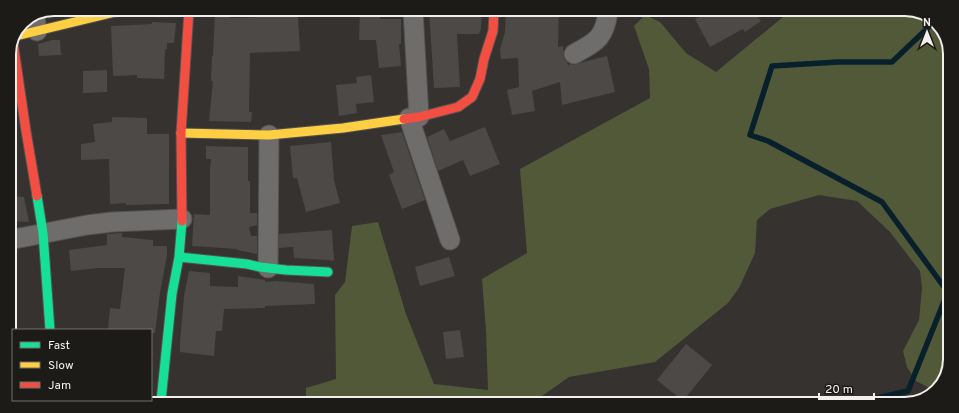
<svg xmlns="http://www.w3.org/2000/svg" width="959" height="413" viewBox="0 0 959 413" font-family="Overpass,sans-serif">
<rect width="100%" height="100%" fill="#353230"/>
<path fill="#525939" d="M789,12H922L941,27L950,51L947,376L935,391L916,381L907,367L903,351L919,320L922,288L920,271L890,232L857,201L819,195L770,209L757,220L755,253L739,288L728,303L655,362L569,377L542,396L528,403L306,402V388L336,379L335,295L345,282L352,226L378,222L406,314L434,384L488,390L486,331L482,279L527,253L520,169L650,98L649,69L634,26L645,15L660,22L686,53L716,72Z"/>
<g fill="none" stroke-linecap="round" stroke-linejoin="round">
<path stroke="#07202b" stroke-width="5.5" d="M934,22L892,62H838L772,66L750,135L768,141L882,202L947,291
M851,404L908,391L947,294"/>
</g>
<path fill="#4c4947" d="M360,10H380V19H401V44H399L401,66L379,68L376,40H359Z
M429,10L482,11L481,29L479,34H457L460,87L434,88Z
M506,11H559L558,47L563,46L564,59L567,62L568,65L571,64L574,65L583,62L607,56L615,92L562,105L560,82L532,91L535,111L512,115L507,90L519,87L518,58L501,59L500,49L505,32Z
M709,12H754L761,21L745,32L743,29L710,47L695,19Z
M215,14L230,15V18L298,16L300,51L250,53L249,112H252L251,122L209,121L213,81H211L212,56H213Z
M152,22L176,23L174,43H167V49H165L164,79L137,78V75L113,76L111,26L152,24Z
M52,40H60L61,55L39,56L38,44Z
M107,70V92L83,93V71Z
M371,75L374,102L356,104L357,113L339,116L336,85L357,83L356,77Z
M112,117L147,118V134H169V204L126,205V203L110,204L109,159L81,160V144L95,142L93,124L112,122Z
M485,127L500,164L470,176L463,160L438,171L427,137L444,129L450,141Z
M402,132L425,200L402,209L389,175L394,172L381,135Z
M331,142L334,180L340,203L306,212L297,178H293L290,146Z
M206,146L248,147V181H250V213H257V225L249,227L251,236H257V254L237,250V249L192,246L194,214L210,215V170L211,159H206Z
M12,196L24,197L29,222L10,221Z
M332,230L334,261L328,260L294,258L293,247L279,248V234Z
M122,233V237L153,240V246H167V255L160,293L155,333H151V330L108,329L110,308L120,309L125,268H98L71,271L69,250L107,245V234Z
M449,257L455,276L420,286L415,267Z
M189,271L210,273V286L238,287V276L265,280V282L276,281L314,284L315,304L265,306V308L224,309L222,331H216L214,356L180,352V342L184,296Z
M460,330L464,357L446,359L443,332Z
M686,344L712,365L683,401L657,380Z"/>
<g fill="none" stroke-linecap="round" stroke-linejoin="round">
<defs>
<path id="street" d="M413,10L419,117
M35,17L37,31
M574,54C596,42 605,38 608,11
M409,118L450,240
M9,240L87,225L112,222L182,219
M268,268L269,135
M52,400V401"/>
<path id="fast" d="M37,196L43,233L50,330
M179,257L247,264L260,267L286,270L328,272
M161,401L172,294L179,257L182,221"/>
<path id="slow" d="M16,36L128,9
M181,133L269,135L343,128L404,119"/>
<path id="jam" d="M13,42L26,131L37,196
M404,119L419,117L458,107L472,97L480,79L484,59L493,31L494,11
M182,221L181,133L189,10"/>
</defs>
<use href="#street" stroke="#54514f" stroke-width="21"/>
<use href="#fast" stroke="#54514f" stroke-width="11"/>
<use href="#slow" stroke="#54514f" stroke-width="11"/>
<use href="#jam" stroke="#54514f" stroke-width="11"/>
<use href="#street" stroke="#6f6d6b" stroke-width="19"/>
<use href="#fast" stroke="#16e098" stroke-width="9"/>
<use href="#slow" stroke="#ffcf43" stroke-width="9"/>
<use href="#jam" stroke="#f24e42" stroke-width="9"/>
</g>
<path d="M0 0H959V413H0ZM54 16H905A38 38 0 0 1 943 54V359A38 38 0 0 1 905 397H54A38 38 0 0 1 16 359V54A38 38 0 0 1 54 16Z" fill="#1d1b18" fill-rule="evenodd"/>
<path fill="none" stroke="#f3efec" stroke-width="2" d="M54 16H905A38 38 0 0 1 943 54V359A38 38 0 0 1 905 397H54A38 38 0 0 1 16 359V54A38 38 0 0 1 54 16Z"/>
<rect x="12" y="329" width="140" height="72" fill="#1d1b18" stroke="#73706d"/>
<rect x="20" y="342" width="20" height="6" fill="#16e098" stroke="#73706d"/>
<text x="48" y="349" font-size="12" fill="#f3efec">Fast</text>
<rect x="20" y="362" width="20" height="6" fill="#ffcf43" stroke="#73706d"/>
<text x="48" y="369" font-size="12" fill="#f3efec">Slow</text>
<rect x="20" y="382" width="20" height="6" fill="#f24e42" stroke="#73706d"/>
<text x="48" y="389" font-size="12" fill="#f3efec">Jam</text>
<g transform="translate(927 32)" stroke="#1d1b18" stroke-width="3" paint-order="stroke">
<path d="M0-3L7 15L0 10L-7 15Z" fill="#f3efec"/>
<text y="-6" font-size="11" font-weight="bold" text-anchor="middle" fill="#f3efec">N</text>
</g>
<path d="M819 393v6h55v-6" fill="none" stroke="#f3efec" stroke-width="2"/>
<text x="825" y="393" font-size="12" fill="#f3efec" stroke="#1d1b18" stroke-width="3" paint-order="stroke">20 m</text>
</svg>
